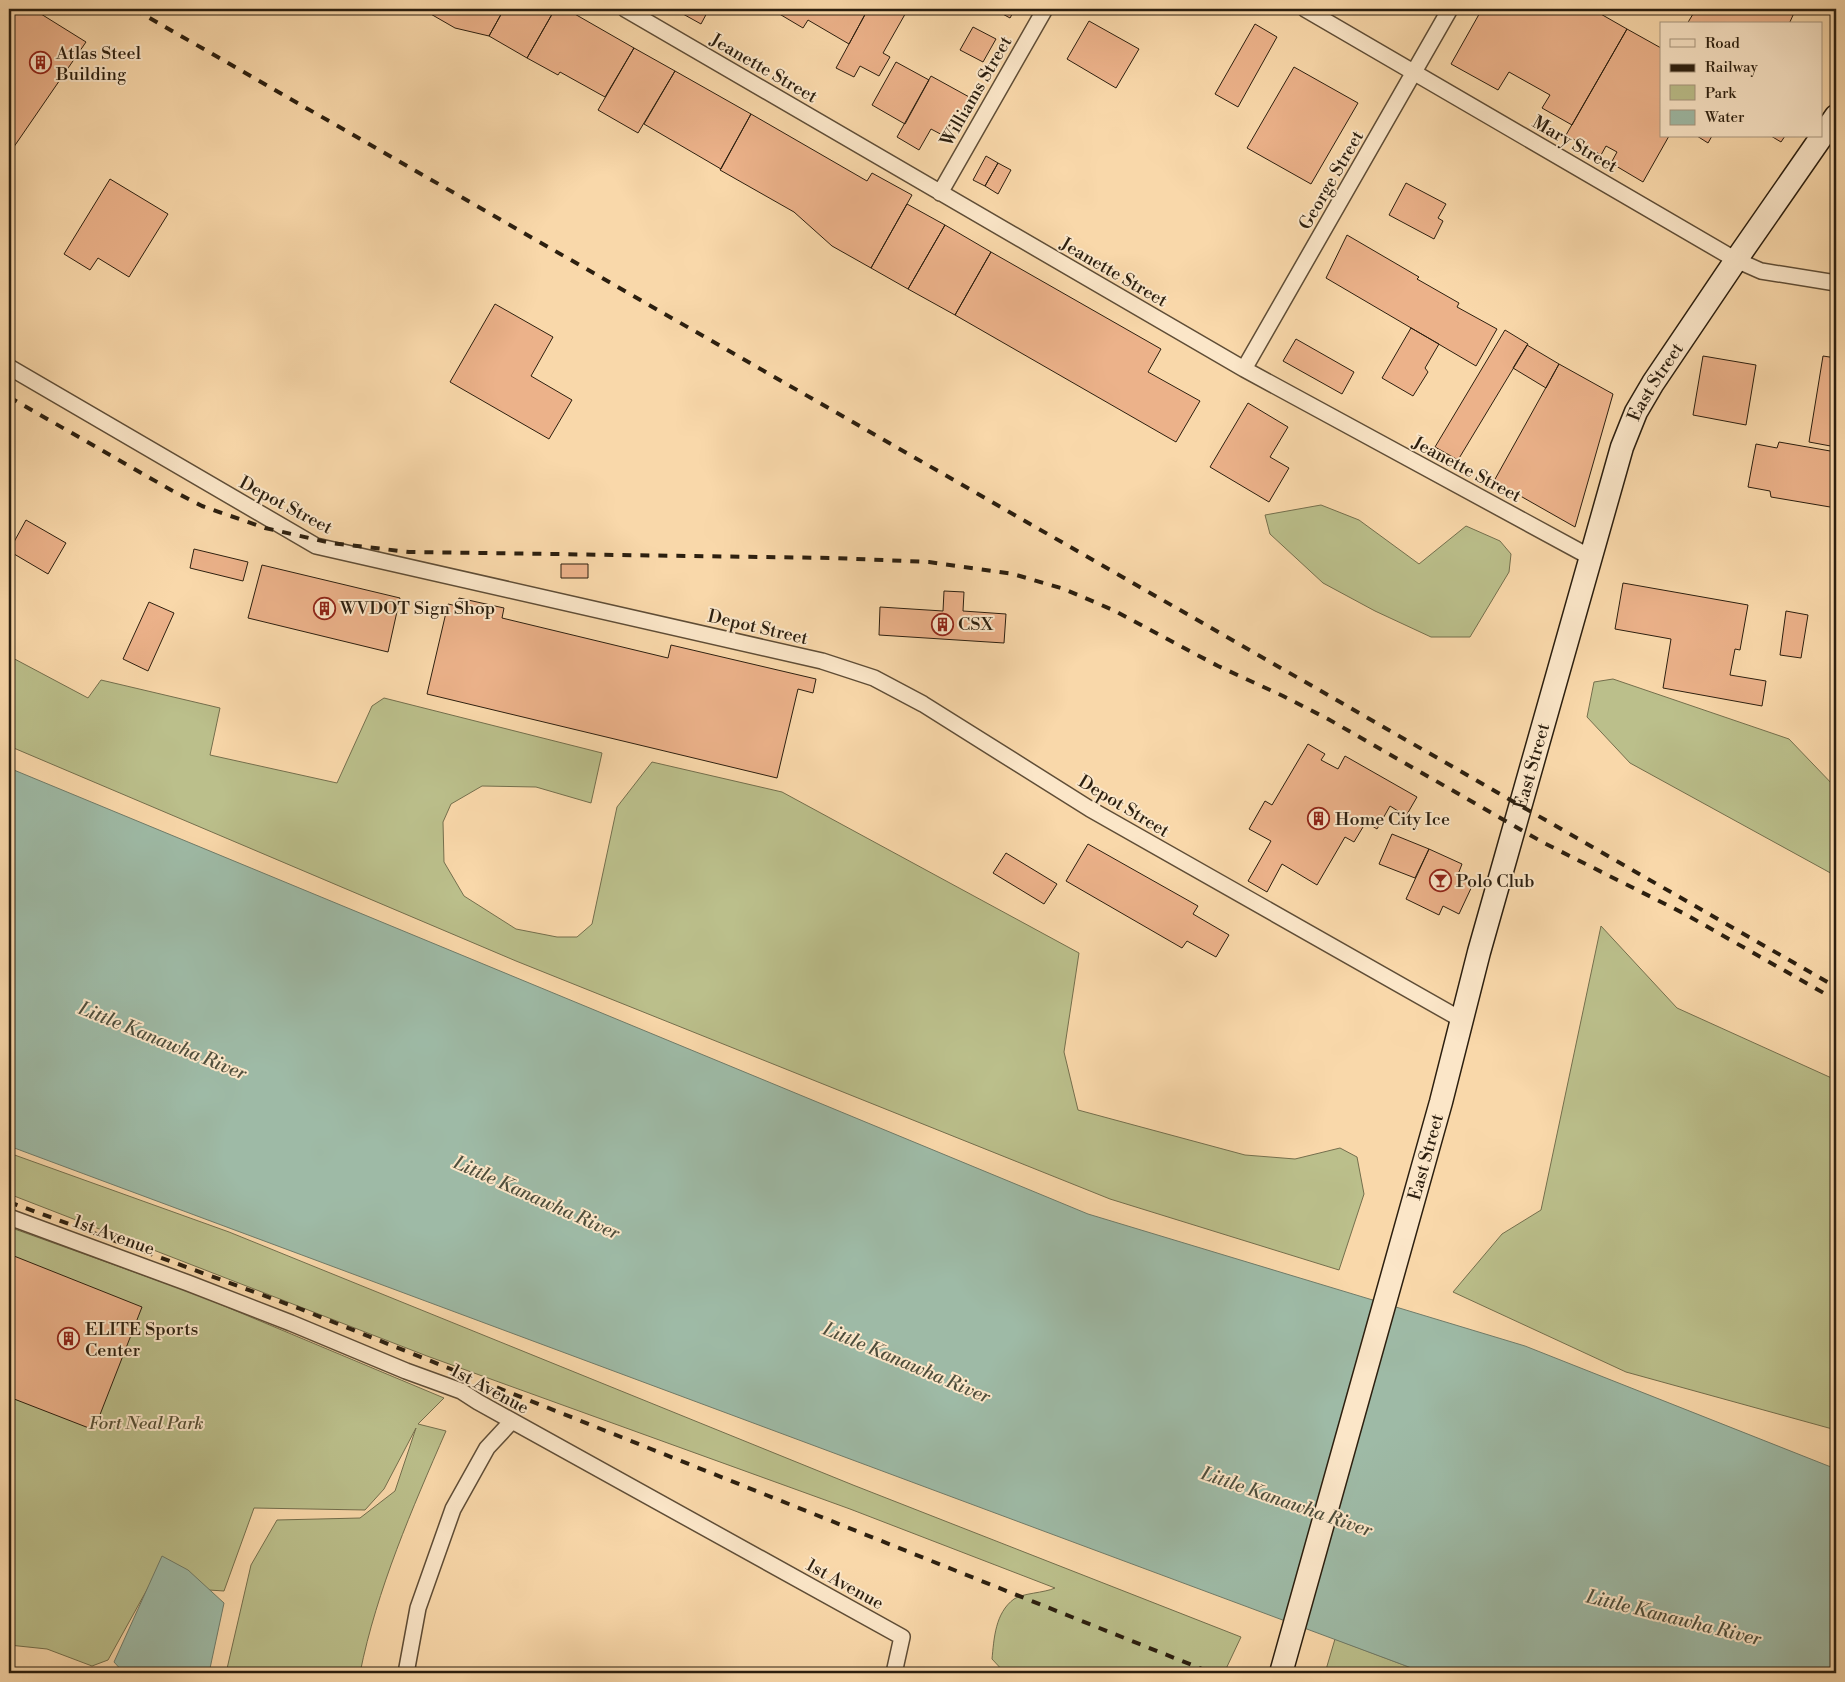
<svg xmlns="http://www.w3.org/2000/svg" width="1845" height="1682" viewBox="0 0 1845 1682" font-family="'Libre Bodoni',serif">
<rect width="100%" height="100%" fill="#f9d8aa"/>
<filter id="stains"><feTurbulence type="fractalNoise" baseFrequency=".004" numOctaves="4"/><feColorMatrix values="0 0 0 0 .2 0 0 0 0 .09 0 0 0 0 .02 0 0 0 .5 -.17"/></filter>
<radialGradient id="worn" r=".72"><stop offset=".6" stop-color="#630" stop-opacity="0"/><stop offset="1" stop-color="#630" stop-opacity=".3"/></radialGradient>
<path fill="#bbbf8b" stroke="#746f4d" d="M1321,505L1359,520L1419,564L1466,526L1500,541L1511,554L1509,572L1470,637H1431L1375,611L1323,583L1270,534L1265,515Z
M9,656L88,698L101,680L220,708L210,755L337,783L372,706L384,698L602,753L591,803L536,787L482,786L451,804L443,822L444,862L464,896L516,929L557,937H577L592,924L617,807L652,762L782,792L1079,953L1064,1052L1078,1110L1245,1155L1295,1159L1340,1148L1357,1157L1364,1194L1339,1270L1110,1199L516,961L9,746Z
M1613,679L1789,739L1836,788V876L1630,763L1587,717L1594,682Z
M1601,926L1677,1008L1836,1080V1430L1626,1372L1453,1292L1502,1234L1541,1210Z
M9,1153L229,1232L853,1485L1241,1637L1224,1673H1005L992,1659C994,1639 995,1613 1014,1599C1023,1593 1044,1593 1055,1588L850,1509L427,1356L9,1194Z
M9,1227L198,1295L444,1398L418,1424L446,1431C412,1509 377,1589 360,1673H226L251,1565L277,1520L360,1518L395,1491L416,1428L384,1489L365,1510L254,1508L224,1591L149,1586L108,1660L92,1666L47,1649L9,1645Z
M1335,1639L1425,1673H1325Z"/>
<path fill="#9ebaa6" stroke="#707c6a" d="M9,768L1088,1214L1525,1346L1836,1469V1673H1425L9,1146Z
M162,1556L188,1570L224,1603L209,1673H124L114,1662Z"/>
<path fill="#ecb28a" stroke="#2c1f0f" d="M9,9H33L86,42L9,154Z
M422,9H504L489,36L455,28Z
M504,9H555L527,58L489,36Z
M555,9H566L634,48L605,97L560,72L558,75L527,58Z
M674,9H709L701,24Z
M771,9H868L849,44L808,20L803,28Z
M868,9H908L883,53L890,57L879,76L860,66L854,77L836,68Z
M1001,9H1015L1010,18L999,12Z
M1482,9H1592L1627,29L1572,125L1542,108L1550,95L1509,72L1498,90L1451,64Z
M1696,9H1786L1794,13L1789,24H1687Z
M1089,21L1139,49L1116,88L1067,59Z
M1255,24L1277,37L1238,107L1215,94Z
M973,27L996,39L983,62L960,50Z
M1627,29L1661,48V136H1669L1643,182L1611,163L1617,152L1606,146L1601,155L1566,135Z
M634,48L675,71L638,133L598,110Z
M896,62L929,80L905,124L872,105Z
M1294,67L1358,103L1311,184L1247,148Z
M675,71L751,114L721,169L644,124Z
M931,76L971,98L948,138L931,129L919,150L897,137Z
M751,114L867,181L872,173L912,195L871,268L832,246L794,212L720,170Z
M1697,136H1712L1708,143Z
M1771,136H1785L1781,142Z
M986,156L998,163L985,186L973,180Z
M998,163L1011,170L998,194L985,186Z
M110,179L168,214L129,277L98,258L90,270L64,254Z
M1406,183L1446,204L1438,218L1443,221L1434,239L1389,215Z
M907,204L945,225L908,289L871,268Z
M945,225L991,252L955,315L908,289Z
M1347,235L1419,277L1417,279L1459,303L1457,307L1497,329L1476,366L1326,278Z
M991,252L1161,349L1148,372L1200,401L1176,442L955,315Z
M495,304L553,337L531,376L572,400L549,439L450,382Z
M1411,328L1439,344L1425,368L1428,372L1413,396L1382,378Z
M1505,330L1528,344L1458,460L1435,447Z
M1296,339L1354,372L1342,394L1283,361Z
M1527,345L1559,364L1546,388L1513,368Z
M1703,356L1756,365L1746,425L1693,415Z
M1823,356L1836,358V447L1809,442Z
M1559,364L1613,394L1575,527L1494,481Z
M1248,403L1288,427L1270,457L1289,468L1269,502L1210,467Z
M1779,442L1836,452V508L1771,497L1770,491L1748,487L1756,444L1777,448Z
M26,520L66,543L48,574L9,551Z
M194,549L248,562L243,581L190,568Z
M561,564H588V578H561Z
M262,565L400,598L388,652L248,618Z
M1623,583L1748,605L1740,650L1735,649L1730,675L1766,681L1762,706L1663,688L1671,639L1615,629Z
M944,591L964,592L963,611L1006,614L1004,643L879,635L880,607L943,611Z
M459,598L504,608L502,618L668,658L671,645L816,679L813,693L798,689L777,778L427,694L448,604L457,606Z
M149,602L174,613L148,671L123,659Z
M1786,611L1808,615L1801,658L1780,655Z
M1308,744L1325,754L1321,760L1338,769L1345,756L1417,797L1406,816L1390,806L1377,829L1366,822L1354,842L1345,837L1317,885L1282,864L1267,892L1248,881L1271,841L1249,829L1265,801L1272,805Z
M1392,834L1429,849L1415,878L1379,864Z
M1088,844L1198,906L1193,914L1229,935L1216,957L1187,941L1182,948L1066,881Z
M1429,849L1462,864L1457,877L1473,884L1459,914L1443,906L1439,915L1406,899Z
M1006,853L1057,884L1044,904L993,873Z
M9,1254L142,1307L94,1430L9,1397L10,1371L9,1370Z"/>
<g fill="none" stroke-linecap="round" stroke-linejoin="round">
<defs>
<path id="minor" d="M625,9L1244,369L1590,557
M1305,9L1736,260L1761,271L1836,283
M940,193L1045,9
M9,367L316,546L822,661L874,678L923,704L1090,809L1462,1020
M1244,369L1450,9
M9,1217L188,1283L291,1323L406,1371L461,1391L478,1402L902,1637L894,1673
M406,1673L418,1608L453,1509L487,1448L512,1421"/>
<g id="secondary">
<path id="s1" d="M1281,1673L1441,1102L1479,952L1622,447L1636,412L1653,383L1736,260L1836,116"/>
</g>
</defs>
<use href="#minor" stroke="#5f4d36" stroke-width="18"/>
<use href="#secondary" stroke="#2c1f0f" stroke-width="25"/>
<use href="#minor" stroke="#fbe6c8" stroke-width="15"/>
<use href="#secondary" stroke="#fbe6c8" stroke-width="22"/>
<path stroke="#2c1f0f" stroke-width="4" stroke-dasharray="9 9" stroke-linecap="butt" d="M134,9L1836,987
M9,397L171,490L202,506L265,528L331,543L409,552L834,558L929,562L1013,574L1064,589L1113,610L1218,666L1283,696L1328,719L1544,843L1685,914L1836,1000
M9,1202L298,1308L1212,1673"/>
</g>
<defs>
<symbol id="building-ring" viewBox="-11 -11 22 22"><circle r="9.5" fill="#fbe6c8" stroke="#8f2418" stroke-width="1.5"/><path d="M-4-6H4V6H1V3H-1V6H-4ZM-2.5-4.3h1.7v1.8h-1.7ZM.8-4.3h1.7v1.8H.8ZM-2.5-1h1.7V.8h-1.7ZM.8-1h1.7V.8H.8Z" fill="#8f2418"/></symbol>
<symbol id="bar-ring" viewBox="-11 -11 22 22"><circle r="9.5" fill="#fbe6c8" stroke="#8f2418" stroke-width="1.5"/><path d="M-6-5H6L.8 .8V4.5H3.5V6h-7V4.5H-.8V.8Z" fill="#8f2418"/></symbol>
</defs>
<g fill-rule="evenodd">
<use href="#building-ring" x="28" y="50" width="25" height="25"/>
<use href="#building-ring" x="312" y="596" width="25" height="25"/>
<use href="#building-ring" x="930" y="612" width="25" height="25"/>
<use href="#building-ring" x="1306" y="806" width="25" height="25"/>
<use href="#bar-ring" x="1428" y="868" width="25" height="25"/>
<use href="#building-ring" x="56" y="1326" width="25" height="25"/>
</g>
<g text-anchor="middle" stroke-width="4" stroke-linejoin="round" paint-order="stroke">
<g font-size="18" fill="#2c1f0f" stroke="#fbe6c8" text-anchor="start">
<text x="56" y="59">Atlas Steel<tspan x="56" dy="21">Building</tspan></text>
<text x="340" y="614">WVDOT Sign Shop</text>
<text x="958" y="630">CSX</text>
<text x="1335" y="825">Home City Ice</text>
<text x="1456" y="887">Polo Club</text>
<text x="85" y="1335">ELITE Sports<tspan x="85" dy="21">Center</tspan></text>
</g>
<g font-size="18" fill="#2c1f0f" stroke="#fbe6c8">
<text transform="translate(764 68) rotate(30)" y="6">Jeanette Street</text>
<text transform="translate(976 91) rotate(-60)" y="6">Williams Street</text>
<text transform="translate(1575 144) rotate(30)" y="6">Mary Street</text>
<text transform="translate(1331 180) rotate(-60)" y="6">George Street</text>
<text transform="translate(1114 272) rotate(30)" y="6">Jeanette Street</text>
<text dy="6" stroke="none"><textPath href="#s1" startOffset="1346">East Street</textPath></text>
<text transform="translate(1467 469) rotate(28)" y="6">Jeanette Street</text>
<text transform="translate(286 505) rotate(28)" y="6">Depot Street</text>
<text transform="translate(758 627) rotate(13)" y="6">Depot Street</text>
<text dy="6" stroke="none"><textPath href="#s1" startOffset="941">East Street</textPath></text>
<text transform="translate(1124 806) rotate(31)" y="6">Depot Street</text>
<text dy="6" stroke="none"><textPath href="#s1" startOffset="536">East Street</textPath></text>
<text transform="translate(114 1235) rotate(20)" y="6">1st Avenue</text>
<text transform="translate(490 1389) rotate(28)" y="6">1st Avenue</text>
<text transform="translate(845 1584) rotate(29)" y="6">1st Avenue</text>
</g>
<g font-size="18" font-style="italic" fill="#574f34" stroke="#fbe6c8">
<text x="146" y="1429">Fort Neal Park</text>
</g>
<g font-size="19" font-style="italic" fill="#4e4e3c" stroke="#fbe6c8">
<text transform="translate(163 1040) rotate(22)" y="7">Little Kanawha River</text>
<text transform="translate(537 1197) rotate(24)" y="7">Little Kanawha River</text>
<text transform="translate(907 1362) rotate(23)" y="7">Little Kanawha River</text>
<text transform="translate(1287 1501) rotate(19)" y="7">Little Kanawha River</text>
<text transform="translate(1674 1617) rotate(14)" y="7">Little Kanawha River</text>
</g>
</g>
<rect width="1845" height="1682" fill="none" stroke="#f9d8aa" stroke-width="30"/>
<rect x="10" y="10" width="1825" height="1662" fill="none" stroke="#2c1f0f" stroke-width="2.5"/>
<rect x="15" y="15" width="1815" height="1652" fill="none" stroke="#2c1f0f"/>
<rect x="1660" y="22" width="162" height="115" fill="#fbe6c8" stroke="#a8967e"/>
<rect x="1670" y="39" width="25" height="8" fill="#fbe6c8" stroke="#a8967e"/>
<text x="1705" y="48" font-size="15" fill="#2c1f0f">Road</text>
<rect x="1670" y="64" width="25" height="8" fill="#2c1f0f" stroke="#a8967e"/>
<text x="1705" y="72" font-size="15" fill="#2c1f0f">Railway</text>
<rect x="1670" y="85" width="25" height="15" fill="#bbbf8b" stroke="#a8967e"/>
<text x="1705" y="98" font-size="15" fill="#2c1f0f">Park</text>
<rect x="1670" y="110" width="25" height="15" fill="#9ebaa6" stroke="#a8967e"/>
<text x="1705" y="122" font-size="15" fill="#2c1f0f">Water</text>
<rect width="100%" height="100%" filter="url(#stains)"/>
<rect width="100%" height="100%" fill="url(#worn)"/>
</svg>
